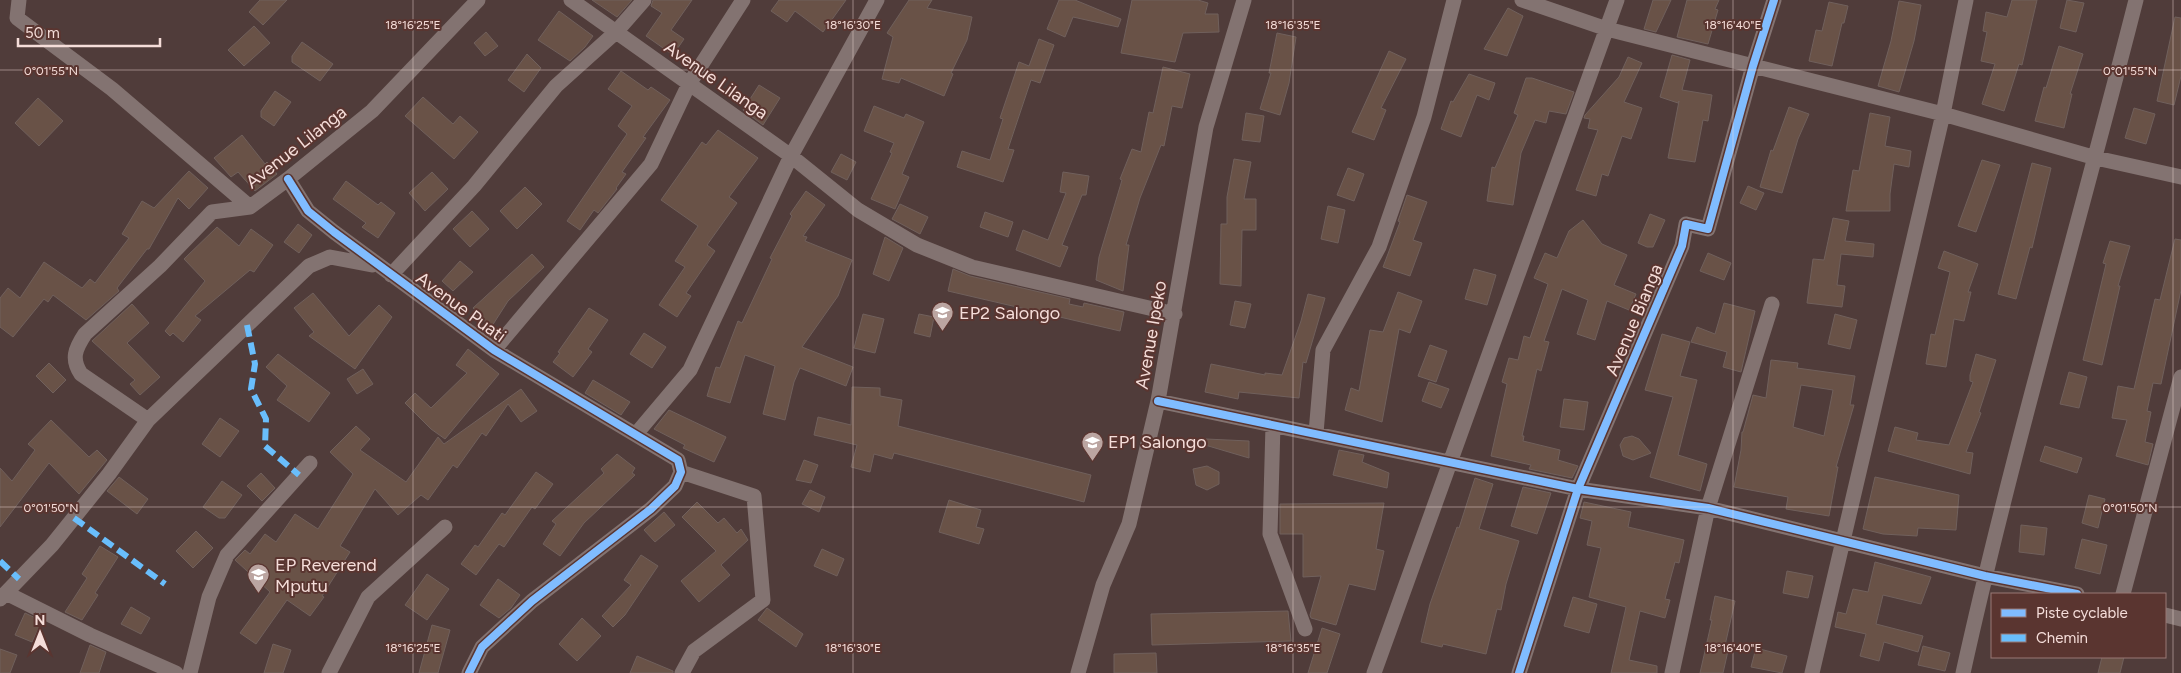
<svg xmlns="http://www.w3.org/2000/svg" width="2181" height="673" viewBox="0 0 2181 673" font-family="Figtree,sans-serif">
<rect width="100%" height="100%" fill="#503c3a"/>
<path fill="#695247" stroke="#70605c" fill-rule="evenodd" d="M260,0H287L263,25L249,12Z
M592,0H632L617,17Z
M653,0H692L671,30L684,39L673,55L646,36L662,13L651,6Z
M779,0H846L823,32L795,11L787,22L771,11Z
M909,0H932L927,8L972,17L967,40L951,73L953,74L944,96L901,78L899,83L882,79L893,37L887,33Z
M1059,0H1075L1121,19L1118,27L1073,17L1065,37L1047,29Z
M1132,0H1198L1208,3L1205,14H1218L1219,32L1183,33L1175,62L1121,53Z
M1653,0H1671L1656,32L1644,29Z
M1687,0H1719L1715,9L1718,10L1708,44L1677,37Z
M2012,0H2037L2022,65L2019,64L2004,111L1982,104L1995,64L1981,61L1987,32L1983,31L1986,12L2007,17Z
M2067,0L2084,3L2076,32L2060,28Z
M1899,1L1921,5L1914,41L1899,92L1878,86L1891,41Z
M1829,2L1848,6L1844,23H1842L1832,66L1809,61L1816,30L1822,31Z
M1508,8L1523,16L1507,56L1484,49Z
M559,11L593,36L585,47L570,61L538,40Z
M2175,17L2181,18V76L2174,105L2157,101Z
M254,26L270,43L244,66L228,50Z
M486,32L498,46L485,56L474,43Z
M1277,33L1296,37L1289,83L1280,115L1260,109L1271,73H1269Z
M1039,39L1054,45L1040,83L1031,80L1008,149L1014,150L1003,182L957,167L962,151L990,160L1003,119L1000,118L1019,62L1029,66Z
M302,42L333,64L320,81L292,62V56Z
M2059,46L2083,54L2070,94H2072L2064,128L2035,121L2044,87L2046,88Z
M1389,51L1406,59L1381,108L1386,110L1374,140L1352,132Z
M527,54L541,68L524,92L508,80Z
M1672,55L1690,60L1682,90L1712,95L1708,121L1703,120L1695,162L1668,158L1679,101L1678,103L1660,97Z
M1628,57L1642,63L1624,102L1642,108L1631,139L1622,136L1608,176L1602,174L1596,196L1576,190L1598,130L1588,128L1590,119L1584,118L1585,115L1619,77Z
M1163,67L1190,74L1182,108L1172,106L1164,146L1161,145L1140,198L1126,245H1129L1123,291L1096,280L1099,257L1122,180L1120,179L1132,149L1141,152L1149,112L1153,113Z
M621,71L648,90L651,87L670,100L643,137L646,138L622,172L626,174L616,188L617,189L598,213L594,210L580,230L567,221L627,134L618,126L632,106L608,89Z
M1469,74L1495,83L1489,100L1477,95L1461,137L1441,129L1451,101L1453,102Z
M1526,78H1532L1574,92L1566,114L1549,111L1546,123L1535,120L1521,153L1513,205L1487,201L1492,167L1495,168L1518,115L1514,113Z
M759,85L780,98L763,125L743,110Z
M275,91L291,102L274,126L261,117V111Z
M423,97L453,124L460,116L478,132L454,159L405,116Z
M38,98L63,121L39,146L15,123Z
M874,106L904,118L906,114L924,122L902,174L909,177L895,209L871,199L892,153L890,152L894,143L864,131Z
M1789,107L1809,114L1798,139L1782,193L1760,187L1771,150L1773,151Z
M2134,108L2155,114L2146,144L2125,138Z
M1246,113L1264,116L1260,142L1242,140Z
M1870,113L1890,117L1885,146L1911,151L1909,167L1894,164L1890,194V211H1846L1853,170L1859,171Z
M718,130L758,158L729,197L737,203L707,245L715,251L686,293L691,296L677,317L659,305L685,267L675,261L698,226L661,200L702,142L706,145Z
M242,135L265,164L267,162L277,174L255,191L238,172L231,177L214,158Z
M841,154L856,162L847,180L831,172Z
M1234,159L1251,162L1244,199H1256V230H1242L1241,286L1220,284L1221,224H1227V197Z
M1982,160L2000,165L1976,232L1958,226Z
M2032,163L2051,168L2032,248L2030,247L2016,299L1998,294Z
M1348,168L1364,174L1354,201L1337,195Z
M189,171L208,188L189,209L178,198L149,249H147L117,288L119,291L86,320L53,295L48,302L44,299L13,337L0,327V298L8,288L20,298L44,262L82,288L90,279L95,283L129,238L122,234L142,201L154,208Z
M432,172L448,189L425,211L409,193Z
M1063,172L1089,176L1086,195H1082L1062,245L1068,247L1060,267L1016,250L1023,230L1048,240L1066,193L1060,192Z
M346,181L378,205L381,202L395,213L378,238L362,227L366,223L333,199Z
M1748,186L1764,193L1756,210L1740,203Z
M525,187L542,204L517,229L500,211Z
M806,191L825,205L803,236L807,237L805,241L852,260L838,296L802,347L853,367L846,386L800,368L794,382L785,420L763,414L775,366L745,355L730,403L707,396L716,367L720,368L738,321L742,323L772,259L770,258L792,216L790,214Z
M1407,195L1427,202L1413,240L1422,243L1410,276L1383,267L1400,222L1398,221Z
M900,204L928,217L920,234L892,219Z
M1328,206L1345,210L1338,243L1321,239Z
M472,211L489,229L470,247L453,229Z
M985,212L1013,222L1008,237L980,227Z
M1650,214L1665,220L1653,247H1647L1638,243Z
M1833,218L1849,221L1845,241L1874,244L1873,257L1841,254L1837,285L1845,286L1842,307L1807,303L1813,259L1824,260Z
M1583,220L1602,244L1627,255L1614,285L1636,294L1629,310L1607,301L1595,340L1577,334L1588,300L1562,289L1544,341L1549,342L1541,371L1537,369L1522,436H1524L1523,441L1560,450L1558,460L1578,466L1572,478L1529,469L1531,465L1491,456L1507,384L1502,382L1509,358L1518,360L1524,336L1530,338L1548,284L1534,278L1545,253L1557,258L1569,231Z
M298,224L312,235L299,253L284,242Z
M217,227L239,246L251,229L273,245L254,272L250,270L195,316L201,320L183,342L173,333L170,336L165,331L205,281L184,259Z
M885,237L903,248L889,281L873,274Z
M2175,239L2181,240V290L2161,384L2153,383L2147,411L2151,412L2145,442L2153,444L2148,465L2116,456L2127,420L2112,418L2118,386L2134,389L2155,299L2160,300Z
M2110,241L2130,246L2118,286H2120L2102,365L2083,360L2106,264L2103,263Z
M1944,251L1978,264L1968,292H1971L1964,321L1954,319L1946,367L1926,364L1931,334L1935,335L1950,272L1938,268Z
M1708,253L1731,263L1724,280L1700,271Z
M532,254L544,267L508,301L492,326L473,313L475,310L473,308Z
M460,261L473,272L453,291L442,281Z
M953,269L970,276L1070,299L1069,304L1083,307L1084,303L1124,312L1120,331L948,291Z
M1474,269L1496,275L1487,305L1465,299Z
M1398,292L1422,301L1410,333L1399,329L1382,422L1345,410L1351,388L1359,391L1370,330L1383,332Z
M313,293L349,336L379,305L392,317L355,369L309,336L314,332L294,308Z
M1308,294L1325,298L1306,363L1303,362L1299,398L1239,392L1238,399L1205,392L1211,364L1265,375V373L1282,375L1301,321Z
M1235,301L1251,304L1245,328L1230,325Z
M1724,303L1755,311L1741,372L1723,367L1727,352L1691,342L1697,327L1715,334Z
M132,304L149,323L127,343L160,377L140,395L130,384L135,380L92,341Z
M589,308L608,320L588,349L592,352L573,377L553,362L560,353L558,352Z
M863,314L884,319L875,353L854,348Z
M919,314L934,317L930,337L914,333Z
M1835,314L1857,320L1850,349L1828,344Z
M644,333L666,347L652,368L630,354Z
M1662,334L1690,342L1680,376L1697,380L1678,455L1707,464L1700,491L1650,477L1673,397L1645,390Z
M1430,345L1447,351L1436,382L1418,376Z
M468,349L499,374L445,439L431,429L405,403L415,393L431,408L467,373L456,365Z
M278,354L330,393L309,422L277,400L287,386L266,367Z
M1976,354L1996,360L1979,412L1981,413L1966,452L1973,453L1970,474L1888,451L1895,427L1918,433L1916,440L1949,445L1973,382L1970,381V375Z
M1771,360L1798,363L1797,368L1855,376L1850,405H1854L1836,467H1838L1829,516L1786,509L1788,497L1734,487L1741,450L1742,432H1743L1753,395L1766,398ZM1801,385L1833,390L1824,436L1793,427Z
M49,363L66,380L53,393L36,376Z
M363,369L373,384L357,394L347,379Z
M2069,372L2087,377L2079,408L2060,404Z
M593,380L630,402L621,415L585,393Z
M1429,382L1449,389L1441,408L1422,401Z
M852,387L880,388V396L902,400L898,426L1091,475L1084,502L894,453L892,459L874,454L870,472L851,467L857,445L814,435L818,417L851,425Z
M521,389L537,411L521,422L508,404L486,436L482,433L457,468L453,465L428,500L421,495L398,515L375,489L340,546L350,552L322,596L324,597L310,616L287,600L256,644L240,633L270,592L235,560L245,550L250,554L265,534L276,542L295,514L318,529L353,474L330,452L356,426L370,439L360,450L406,482L438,437L444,444Z
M1564,399L1588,402L1584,430L1560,427Z
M669,410L726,437L714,462L683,448L685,445L654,429Z
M220,418L239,431L220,457L202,444Z
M51,420L89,457L97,450L107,460L79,494L49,463L0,527V468L12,481L35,450L28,444Z
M1632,436L1639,439L1651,453L1633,460L1623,456L1620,445L1624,438Z
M1206,439L1249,441V458L1205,445Z
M2045,446L2082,458L2077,473L2040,461Z
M1339,450L1364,455L1362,462L1389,473L1387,488L1333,475Z
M617,454L635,468L632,473L635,475L584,523L560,556L543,544L556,524L552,521L604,473L601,469Z
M804,460L818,465L811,483L796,480Z
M1207,466L1219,472V484L1207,490L1196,485L1193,469Z
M536,472L553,484L535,509L532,507L504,547L499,544L476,575L461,564L475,545L478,547L502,513L505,515Z
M261,473L275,488L262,501L247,486Z
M119,477L148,499L137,514L107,491Z
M1875,477L1959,495L1956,530L1918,528L1917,536L1883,534L1863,529Z
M1475,478L1493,484L1479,529L1519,541L1506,584L1501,610L1497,609L1486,654L1443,644L1442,647L1421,642L1430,604L1457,527L1459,528Z
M222,481L242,495L225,518H219L203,507Z
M1523,487L1551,493L1537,534L1511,526Z
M810,490L825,497L819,512L802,504Z
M2089,495L2105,499L2098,528L2082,523Z
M949,500L981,510L976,527L984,529L979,544L939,532Z
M697,502L718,523L724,518L737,533L741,529L748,540L721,565L730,575L699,602L681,581L716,551L682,517Z
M1584,502L1631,512L1628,527L1684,540L1679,563L1675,562L1665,599L1670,600L1665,618L1640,611L1629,660L1657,666V673H1611L1626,607L1589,597L1601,548L1587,545L1592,521L1580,518Z
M1384,503L1376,549L1384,551L1375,590L1349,584L1336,625L1311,618L1310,615L1321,576L1303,577V534H1280V504Z
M664,512L675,525L655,542L644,530Z
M2021,525L2047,528L2044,555L2019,552Z
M196,531L213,548L193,568L176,551Z
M2082,539L2107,545L2100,574L2075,568Z
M100,546L118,557L95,593L98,595L82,620L65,612L87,578L82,574Z
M822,549L844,559L837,576L814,566Z
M641,555L658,566L625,615L613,627L602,616L631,585L624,580Z
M1875,562L1931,577L1921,604L1883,595L1876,624L1923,636L1918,652L1884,642L1879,661L1860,656L1866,634L1835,627L1838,612L1846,614L1853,589L1868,592Z
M1787,571L1813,576L1808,598L1783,593Z
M427,574L449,589L427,620L405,605Z
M498,579L520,595L511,608L499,618L480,605Z
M1715,596L1735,601L1724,650L1728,651L1723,673H1700L1712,620H1710Z
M1573,597L1597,604L1589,633L1564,626Z
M131,607L150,618L141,634L121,624Z
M767,608L803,634L796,647L758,620Z
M1288,611L1291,641L1152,645L1151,614Z
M25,613L42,621L32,642L15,635Z
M582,618L601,636L577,661L559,644Z
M432,625L450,630L438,673H419Z
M1322,628L1340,634L1327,673H1308Z
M273,644L291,650L283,673H264Z
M90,645L106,652L99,673H80Z
M1923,646L1950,653L1945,671L1918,665Z
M1756,648L1787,656L1782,673L1751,667Z
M0,649L17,655L10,673H0Z
M1156,653L1157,673H1114V654Z
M637,656L673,671V673H630Z
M2102,657H2124L2120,673H2098Z"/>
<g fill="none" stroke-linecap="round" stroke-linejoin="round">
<path stroke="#837371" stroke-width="15" d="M19,0L17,18L112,89L250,207
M571,0L791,156L858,210L917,245L972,267L1175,314
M1522,0L1607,29L1943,114L2096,158L2181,177
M288,179L308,211L334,232L494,350L678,460L681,472L675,486L651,509L532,601L482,647L469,673
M391,275L474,186L556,86L616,32L644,0
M494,350L651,164L689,84L743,0
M1158,401L1578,489L1708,508L1985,576L2077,594
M148,420L81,374C71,359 75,349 85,334L160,266L212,212L250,207L288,179L372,111L478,0
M1273,425L1270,534L1305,629
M1316,433L1323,350L1379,247L1424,117L1454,0
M636,434L690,370L791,156L877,0
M681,472L754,496L763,600L694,651L682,673
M6,593L90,635L176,673
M2123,594L2181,377
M0,599L52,545L109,474L148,420L309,266L330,257L372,265
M2165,615L2181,619
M190,673L209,597L227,555L310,463
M329,673L368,597L445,527
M1078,673L1103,585L1129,524L1158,401L1206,127L1244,0
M1374,673L1617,0
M1519,673L1578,489L1682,246L1686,224L1708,229L1753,66L1774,0
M1672,673L1708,508L1772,304
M1812,673L1943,114L1966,0
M1963,673C2013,447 2079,225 2136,0"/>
<path stroke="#69befc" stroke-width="6" stroke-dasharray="12 6" stroke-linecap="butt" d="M247,325L255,364L251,389L266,419L265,446L299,475
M74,518L165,584
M0,561L19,579"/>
<defs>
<path id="cycleway" d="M288,179L308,211L334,232L494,350L678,460L681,472L675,486L651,509L532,601L482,647L469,673
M1158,401L1578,489L1708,508L1985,576L2077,594
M1519,673L1578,489L1682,246L1686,224L1708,229L1753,66L1774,0"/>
</defs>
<use href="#cycleway" stroke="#5a3530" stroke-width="11"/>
<use href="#cycleway" stroke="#80bcff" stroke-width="8"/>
</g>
<path fill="none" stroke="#f5ddd9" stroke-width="1" stroke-opacity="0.45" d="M413,0V673M853,0V673M1293,0V673M1733,0V673M2173,0V673M0,70H2181M0,507H2181"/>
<defs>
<symbol id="school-pin" viewBox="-11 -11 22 30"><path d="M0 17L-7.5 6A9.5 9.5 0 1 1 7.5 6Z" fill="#bba5a1" stroke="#5a3530"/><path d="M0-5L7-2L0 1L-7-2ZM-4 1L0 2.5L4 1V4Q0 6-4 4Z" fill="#fff"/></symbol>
</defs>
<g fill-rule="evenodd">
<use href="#school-pin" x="930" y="300" width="25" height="34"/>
<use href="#school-pin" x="1080" y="430" width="25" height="34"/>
<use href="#school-pin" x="246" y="562" width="25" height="34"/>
</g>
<g text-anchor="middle" stroke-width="4" stroke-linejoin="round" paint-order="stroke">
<g font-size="18" fill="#f5ddd9" stroke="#5a3530">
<text transform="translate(716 80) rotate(35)" y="6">Avenue Lilanga</text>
<text transform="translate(296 147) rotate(-38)" y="6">Avenue Lilanga</text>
<text transform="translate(461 307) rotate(36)" y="6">Avenue Puati</text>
<text transform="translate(1634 320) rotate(-67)" y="6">Avenue Bianga</text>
<text transform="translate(1151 335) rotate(-80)" y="6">Avenue Ipeko</text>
</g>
<g font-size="18" fill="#f5ddd9" stroke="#5a3530" text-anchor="start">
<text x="959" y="319">EP2 Salongo</text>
<text x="1108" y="448">EP1 Salongo</text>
<text x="275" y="571">EP Reverend<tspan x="275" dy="21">Mputu</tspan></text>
</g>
</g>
<g font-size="12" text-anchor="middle" fill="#f5ddd9" stroke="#5a3530" stroke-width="4" stroke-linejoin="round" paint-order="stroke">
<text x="413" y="29">18°16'25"E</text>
<text x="853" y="29">18°16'30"E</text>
<text x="1293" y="29">18°16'35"E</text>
<text x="1733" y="29">18°16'40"E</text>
<text x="51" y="75">0°01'55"N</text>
<text x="2130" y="75">0°01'55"N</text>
<text x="51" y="512">0°01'50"N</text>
<text x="2130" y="512">0°01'50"N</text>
<text x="413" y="652">18°16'25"E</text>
<text x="853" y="652">18°16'30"E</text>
<text x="1293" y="652">18°16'35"E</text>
<text x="1733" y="652">18°16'40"E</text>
</g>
<rect x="1991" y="593" width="175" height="65" fill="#5a3530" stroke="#987874"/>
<rect x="2001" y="609" width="25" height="8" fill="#80bcff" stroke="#987874"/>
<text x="2036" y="618" font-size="15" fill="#f5ddd9">Piste cyclable</text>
<rect x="2001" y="634" width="25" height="8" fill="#69befc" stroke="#987874"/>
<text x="2036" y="643" font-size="15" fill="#f5ddd9">Chemin</text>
<g transform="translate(40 633)" stroke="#5a3530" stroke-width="4" paint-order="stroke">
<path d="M0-4L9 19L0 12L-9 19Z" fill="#f5ddd9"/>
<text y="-8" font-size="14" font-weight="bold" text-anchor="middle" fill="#f5ddd9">N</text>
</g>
<path d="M18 38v8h142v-8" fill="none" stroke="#f5ddd9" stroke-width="2.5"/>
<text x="25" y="38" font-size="15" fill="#f5ddd9" stroke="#5a3530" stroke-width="4" paint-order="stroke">50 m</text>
</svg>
